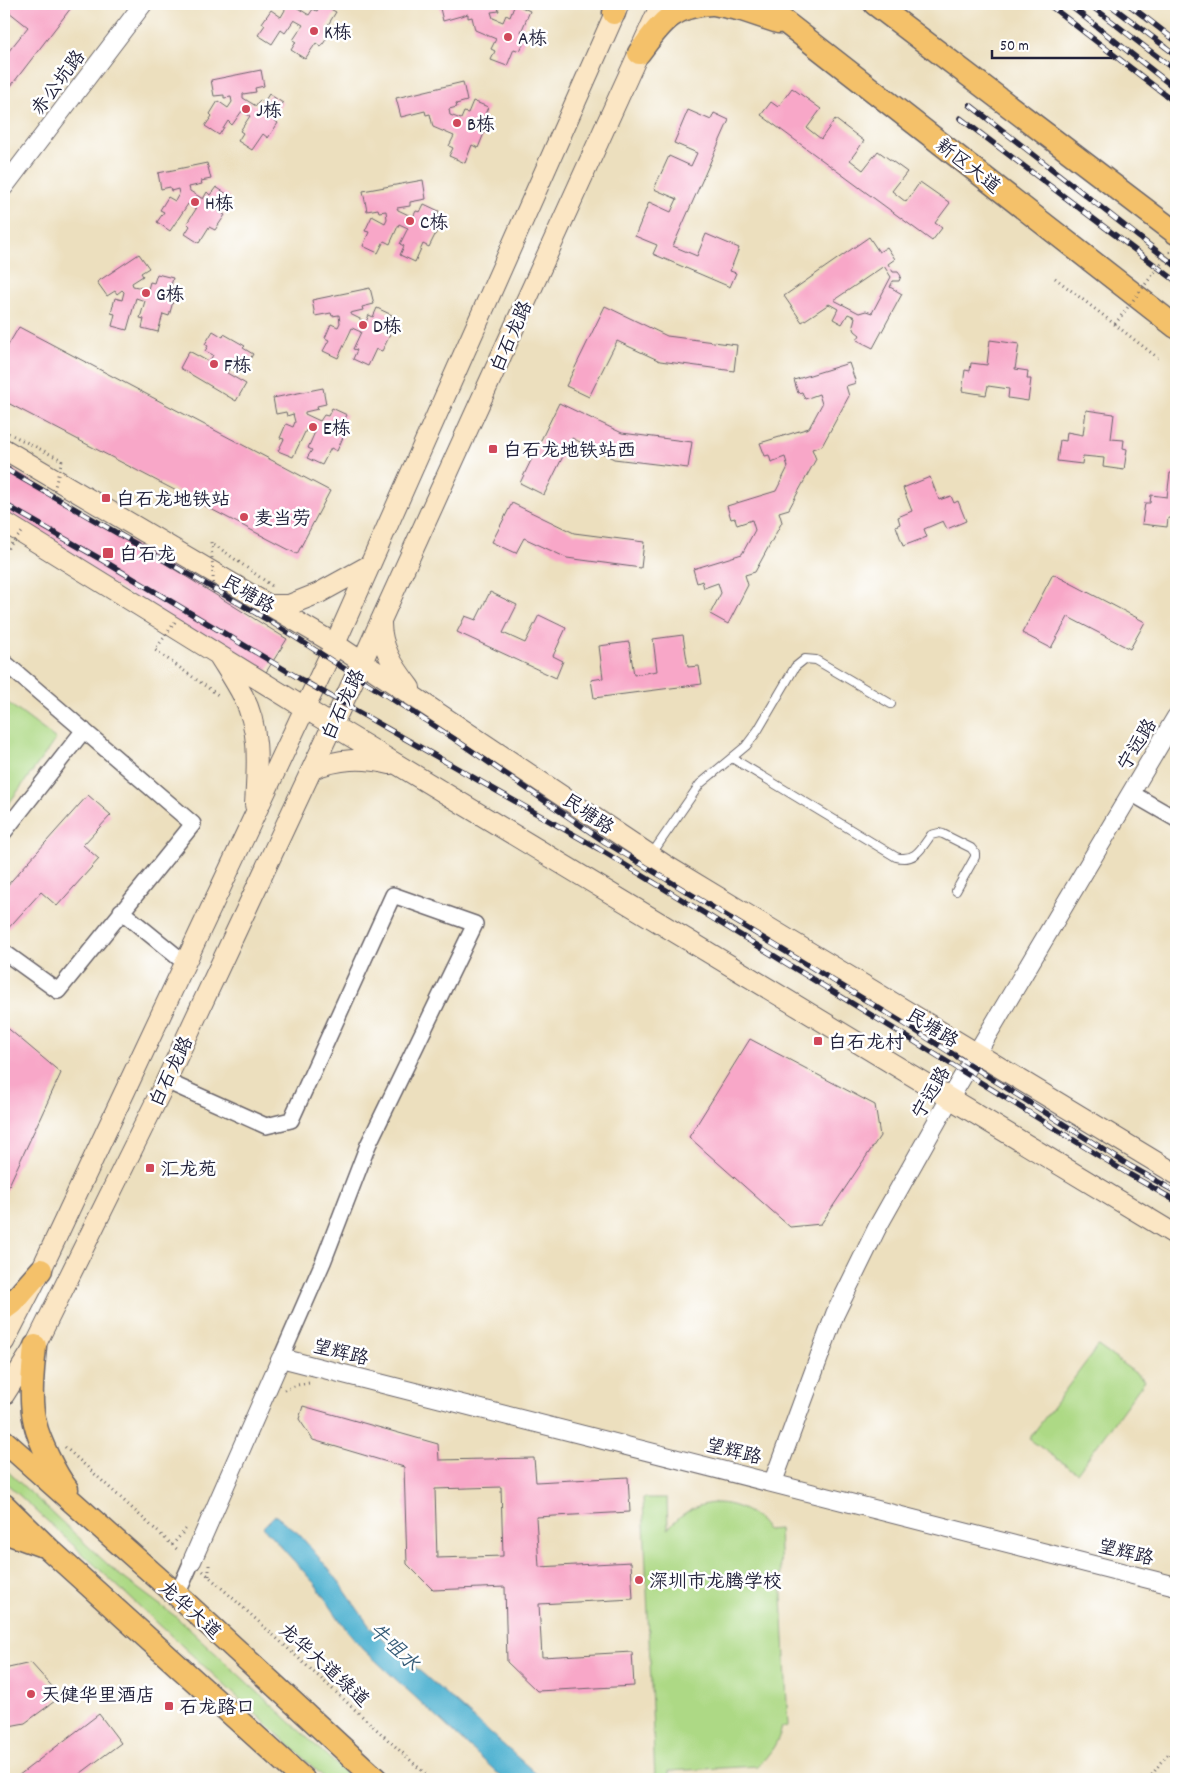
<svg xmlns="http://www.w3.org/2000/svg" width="1180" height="1783" viewBox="0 0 1180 1783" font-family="Dekko,'LXGW WenKai TC',sans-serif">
<rect width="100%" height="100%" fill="#fff"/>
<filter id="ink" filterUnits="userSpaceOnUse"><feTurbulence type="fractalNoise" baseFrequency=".02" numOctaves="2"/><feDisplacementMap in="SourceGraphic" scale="10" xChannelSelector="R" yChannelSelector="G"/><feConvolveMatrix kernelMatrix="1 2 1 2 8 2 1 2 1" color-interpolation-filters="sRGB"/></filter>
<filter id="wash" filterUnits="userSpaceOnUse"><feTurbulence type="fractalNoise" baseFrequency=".0096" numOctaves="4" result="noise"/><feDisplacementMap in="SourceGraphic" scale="20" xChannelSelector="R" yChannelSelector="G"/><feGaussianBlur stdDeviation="1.12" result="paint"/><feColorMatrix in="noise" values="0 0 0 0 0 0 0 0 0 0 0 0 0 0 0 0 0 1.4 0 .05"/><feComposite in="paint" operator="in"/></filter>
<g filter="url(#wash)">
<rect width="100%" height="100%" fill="#ecdfbe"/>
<path fill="#add985" stroke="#687e60" d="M4,700L56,739L4,810Z
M1098,1346L1145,1380L1077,1473L1029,1439Z
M4,1468L117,1573L175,1616L352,1779H326L4,1481Z
M643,1498H667L668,1529C689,1502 720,1495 750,1513C757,1517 762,1524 767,1530L779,1529L788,1726L782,1727C778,1743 770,1754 758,1766L669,1771V1779H655Z"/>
<path fill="#53b4d2" stroke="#3a6b86" d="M275,1515L299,1534L337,1579L370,1627L542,1779H504L363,1649L346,1629L315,1584L263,1527Z"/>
<g id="blocks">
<path fill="#f8a7c8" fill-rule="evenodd" d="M4,4H74L4,95V57L28,27L4,8Z
M276,4H296V7L309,15L313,9L317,11L321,4L336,12L326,28L331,32L321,47L316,43L305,59L291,50L296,42L293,40L303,25L294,20L285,33L281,30L272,44L258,35L265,25L262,23L271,10L281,17L285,10L284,6L277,7Z
M439,4H509L498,7L499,11L491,12L493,18L503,22L506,15L510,17L515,4L530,11L521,32L527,35L520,51L514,49L507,66L491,60L495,51L491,49L496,39L475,30L472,17L468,18V14L443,21Z
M261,70L264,86L255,88L256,92L243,94V98L256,106L260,100L264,102L269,94L283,103L273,119L278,123L268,138L263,134L252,150L238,141L243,133L240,131L250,116L242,111L232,125L228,121L219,135L205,126L212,116L210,114L218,101L228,108L232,102L231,97L224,98V95L214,96L211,80Z
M463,82L467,101L456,104L457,107L449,109L450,115L461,119L464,112L468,113L473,101L488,107L479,129L485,131L478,148L472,145L465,163L449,156L453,148L449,146L454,136L433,127L430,114L426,115L425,111L401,117L396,98Z
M792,88L821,109L807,128L821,139L835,119L864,141L850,160L863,170L878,151L907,172L892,191L906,202L920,182L950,203L935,223L942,228L932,241L761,115L771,102L778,107Z
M688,110L711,120L714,113L729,120L673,246L697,256L706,234L739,248L730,271L736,273L730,287L653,254L657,245L635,236L649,202L671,212L677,199L654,189L669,156L691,166L697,153L674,143Z
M207,163L211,179L201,181L202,184L189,187L190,191L203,199L207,192L210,195L216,187L230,196L219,212L225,215L215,230L209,227L199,243L185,234L190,226L187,223L196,209L188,204L170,231L157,222L164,212L160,210L168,197L175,201L179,194L178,189L171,191L170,187L161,189L158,173Z
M423,180L426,199L410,202V206L397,208L398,210L413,217L416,211L420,212L424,204L439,211L431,228L437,231L429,247L423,244L415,262L400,255L404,246L400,244L408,228L399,224L390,244L384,241L378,253L363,246L369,232L365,231L372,216L385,223L387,219L386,211L379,212L378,209L367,211L363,191Z
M869,237L879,252L887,247L895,259L888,264L893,272H898L901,276L899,281H893L890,287L902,294L873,348L857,340L860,335L855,331L853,326L855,317L848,314L842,324L833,319L838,309L829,304L802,322L784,296ZM884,266L891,277L872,313L866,311L859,313L834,300Z
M139,254L149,268L141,273L143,276L132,283L133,286L148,289L150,282L154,283L157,274L173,278L168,297L174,298L169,316L163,314L158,332L142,328L144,319L140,318L145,301L136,298L127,330L112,326L115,314L111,313L115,298L122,300L124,292L122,290L117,294L115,291L107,296L97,282Z
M370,288L374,304L362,307L363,310L350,313V314L366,322L369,315L373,317L377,308L392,315L384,332L390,335L382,351L376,349L368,366L353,359L357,350L353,349L361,332L352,328L338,358L323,351L329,340L325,338L331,324L338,327L340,323L339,315L332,316L331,313L315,316L312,300Z
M605,306L667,336L737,345L734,371L660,361L617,341L589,397L566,386Z
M19,327L330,491L297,554L4,401V352Z
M213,331L223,337L224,334L245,346L243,348L253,354L245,368L241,366L239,370L231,366L227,373L246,384L236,401L180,368L189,351L209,362L213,355L205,351L208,346L205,344Z
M990,340L1019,344L1015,369L1028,371L1027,379H1031L1028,401L1008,398L1009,389L988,386L986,395L962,391L965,370L970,371L971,363L987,365Z
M849,363L856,383L846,386L849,396L822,446L812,449L816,459L789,509L779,512L782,522L755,572L745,575L748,585L728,624L710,614L721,593L718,583L704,588L702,581L697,583L693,569L742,554L755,530L752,520L737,525L735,518L731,519L727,506L776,491L788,467L785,457L771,462L769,455L765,456L760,443L809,428L822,404L819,394L805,399L802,392L798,393L794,380Z
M323,388L326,404L317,406L318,409L305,412V414L320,421L324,415L328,416L332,408L347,415L338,432L344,435L337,451L331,448L322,465L307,458L312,450L308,448L315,432L307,428L293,457L278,451L284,439L280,438L286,424L293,427L295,422L293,414L287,416L286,412L276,414L273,398Z
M559,403L622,433L692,442L688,468L614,459L572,438L544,495L520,483Z
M1086,410L1114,414L1111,439L1124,440L1123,448L1127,449L1124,470L1103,467L1104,458L1083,456L1082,464L1057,461L1060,440L1066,441L1067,432L1083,435Z
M4,464L287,639L263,677L4,517Z
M1170,473H1176V519L1168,518L1167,527L1142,524L1145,503H1150L1151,495L1167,497Z
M930,477L939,500L951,496L954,503L958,501L966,521L947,529L943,521L924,529L927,537L903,546L896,526L900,524L898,517L912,511L903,488Z
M512,503L574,533L644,542L641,568L567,558L524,538L516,553L492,542Z
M1053,574L1145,622L1130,649L1068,617L1051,648L1022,633Z
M490,592L517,605L503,633L525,643L539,615L566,628L553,656L563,661L556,678L457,632L465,616L476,620Z
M683,635L688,667L699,666L702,684L594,698L591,680L603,678L599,646L629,642L634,675L657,671L653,639Z
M88,795L111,815L83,845L99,859L57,906L41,892L4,933V889Z
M4,1025L61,1073L4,1196Z
M750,1039L875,1105L880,1136L821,1224L790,1227L689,1137Z
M303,1406L438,1444L439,1460L534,1458L536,1482L628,1477L630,1512L536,1517L539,1567L631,1562L633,1599L539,1604L542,1657L632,1652L634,1686L537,1691L507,1662L505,1587L433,1590L407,1564L404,1467L313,1440L299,1419ZM501,1487L503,1556L437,1558L435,1489Z
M31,1663L58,1693L55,1701L25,1723L4,1727V1669Z
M99,1714L121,1743L73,1779H14Z"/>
</g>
</g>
<g filter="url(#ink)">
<use href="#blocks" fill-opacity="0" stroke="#696469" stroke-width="1"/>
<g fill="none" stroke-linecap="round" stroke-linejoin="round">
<defs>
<path id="service" d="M732,758L896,857C915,862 921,849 931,835L939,833L943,834L971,848L975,853V857L956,891
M651,855L700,784L746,746L758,730L795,667L805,659L816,660L891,704"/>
<path id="minor" d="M4,662L193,824L58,991L4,952
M1131,793L1176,819
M4,832L84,730
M121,911L185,963
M166,1081L266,1126L291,1120L393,895L475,924L368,1145L323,1262L281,1358
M177,1595L192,1561"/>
<path id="tertiary" d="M4,187L143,4
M773,1482L835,1314L877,1228L950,1098L1176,717
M192,1561L281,1358L1176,1586"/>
<path id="secondary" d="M4,449L335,644L665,865L1176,1174
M4,522L332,725L1176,1235
M268,605H289L319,593L370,565
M381,620C380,647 394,667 410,688
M219,656C227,669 236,682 243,696C261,730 257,768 255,805
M312,769C339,759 361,757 390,764
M4,1342L41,1270L335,644L619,4
M4,1395L35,1346L166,1081L362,662L661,4"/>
<path id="primary" d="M714,4L742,10L778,22
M762,4L1176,327
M875,4L1176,233
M614,13L616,4
M639,53C661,24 671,6 711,4
M4,1309L12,1303L41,1270
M35,1346C33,1371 29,1399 35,1423C39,1441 56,1475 67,1489
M4,1441L177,1595L376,1779
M4,1505L49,1549L303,1779
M4,1532L40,1545"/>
</defs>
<use href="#service" stroke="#696469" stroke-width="10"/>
<use href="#minor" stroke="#696469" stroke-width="18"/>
<use href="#tertiary" stroke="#696469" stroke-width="20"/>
<use href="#secondary" stroke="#696469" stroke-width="22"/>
<use href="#primary" stroke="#696469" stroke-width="25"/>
<path stroke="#696469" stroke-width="3" stroke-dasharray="1 4" stroke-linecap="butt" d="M1175,175L1176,176
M1055,278L1158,358
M284,1390L297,1385L309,1383
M65,1447L179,1551
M172,1545L187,1528
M209,1565V1577
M203,1571L431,1779
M1149,1779L1161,1762L1176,1746"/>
<use href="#service" stroke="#fff" stroke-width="8"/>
<use href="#minor" stroke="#fff" stroke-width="15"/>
<use href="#tertiary" stroke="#fff" stroke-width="18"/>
<use href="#secondary" stroke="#fbe6c4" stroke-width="20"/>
<use href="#primary" stroke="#f4c16b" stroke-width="22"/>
<defs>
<path id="rail" d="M1048,4L1176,103
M1068,4L1176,89
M1089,4L1176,71
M1109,4L1176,55
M1128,4L1176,41
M970,105L1176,266
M960,118L1176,281
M4,468L268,620L453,738L605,842L905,1024L1130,1166L1176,1192
M4,504L102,560L302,680L599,849L899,1032L1127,1173L1176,1201"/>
</defs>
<use href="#rail" stroke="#22223b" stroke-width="5.5"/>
<use href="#rail" stroke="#fff" stroke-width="4" stroke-dasharray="11" stroke-linecap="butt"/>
<path stroke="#696469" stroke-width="3" stroke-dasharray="1 4" stroke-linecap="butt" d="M1115,324L1176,244
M4,431L62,460L53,494
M4,551H5L24,530
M214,593L211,542L275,588
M175,622L155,650L218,695"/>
</g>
</g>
<g fill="#d1495b" stroke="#fff" stroke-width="2">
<circle cx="314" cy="31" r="5"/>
<circle cx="508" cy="37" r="5"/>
<circle cx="246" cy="109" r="5"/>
<circle cx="457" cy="123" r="5"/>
<circle cx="195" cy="202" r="5"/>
<circle cx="410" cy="221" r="5"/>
<circle cx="146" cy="293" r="5"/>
<circle cx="363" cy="325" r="5"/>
<circle cx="214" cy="364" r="5"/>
<circle cx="313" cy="427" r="5"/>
<rect x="488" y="444" width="10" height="10" rx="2.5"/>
<rect x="101" y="493" width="10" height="10" rx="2.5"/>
<circle cx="244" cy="517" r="5"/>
<rect x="102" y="547" width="12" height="12" rx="2.5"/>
<rect x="813" y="1036" width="10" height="10" rx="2.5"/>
<rect x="145" y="1163" width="10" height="10" rx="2.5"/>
<circle cx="639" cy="1580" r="5"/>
<circle cx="31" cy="1694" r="5"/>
<rect x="164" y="1701" width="10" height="10" rx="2.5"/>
</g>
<g text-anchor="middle" stroke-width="5" stroke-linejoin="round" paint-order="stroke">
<g font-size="19" fill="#22223b" stroke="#fff" text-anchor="start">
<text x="324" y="38">K栋</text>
<text x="518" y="44">A栋</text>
<text x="256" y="116">J栋</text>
<text x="467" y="130">B栋</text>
<text x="205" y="209">H栋</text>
<text x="420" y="228">C栋</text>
<text x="156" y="300">G栋</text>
<text x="373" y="332">D栋</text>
<text x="224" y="371">F栋</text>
<text x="323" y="434">E栋</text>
<text x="503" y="456">白石龙地铁站西</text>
<text x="116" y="505">白石龙地铁站</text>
<text x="254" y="524">麦当劳</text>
<text x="119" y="560">白石龙</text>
<text x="828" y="1048">白石龙村</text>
<text x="160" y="1175">汇龙苑</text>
<text x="649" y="1587">深圳市龙腾学校</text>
<text x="41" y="1701">天健华里酒店</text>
<text x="179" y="1713">石龙路口</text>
</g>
<g font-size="19" fill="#22223b" stroke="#fff">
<text transform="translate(57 82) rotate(-53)" y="7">赤公坑路</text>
<text transform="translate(969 165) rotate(38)" y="7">新区大道</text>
<text transform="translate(510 336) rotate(-66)" y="7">白石龙路</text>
<text transform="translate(249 593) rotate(30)" y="7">民塘路</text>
<text transform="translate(342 704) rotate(-65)" y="7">白石龙路</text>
<text transform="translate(1136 744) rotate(-59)" y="7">宁远路</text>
<text transform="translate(589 813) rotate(34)" y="7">民塘路</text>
<text transform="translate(933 1027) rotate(31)" y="7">民塘路</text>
<text transform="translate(170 1071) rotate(-64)" y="7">白石龙路</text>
<text transform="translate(930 1092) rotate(-60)" y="7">宁远路</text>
<text transform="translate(341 1351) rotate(14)" y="7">望辉路</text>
<text transform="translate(734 1450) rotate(14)" y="7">望辉路</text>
<text transform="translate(1126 1551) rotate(14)" y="7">望辉路</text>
<text transform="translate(191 1609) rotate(42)" y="7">龙华大道</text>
<text transform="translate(325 1664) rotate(42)" y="7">龙华大道绿道</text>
</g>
<g font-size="20" font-style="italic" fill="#365c77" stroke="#fff">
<text transform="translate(395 1646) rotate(43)" y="7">牛咀水</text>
</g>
</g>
<rect width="1180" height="1783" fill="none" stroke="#fff" stroke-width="20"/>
<path d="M992 50v8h119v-8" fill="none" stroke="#22223b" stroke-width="2.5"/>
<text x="1000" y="50" font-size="15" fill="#22223b" stroke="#ffffff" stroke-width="4" paint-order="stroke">50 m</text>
</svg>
